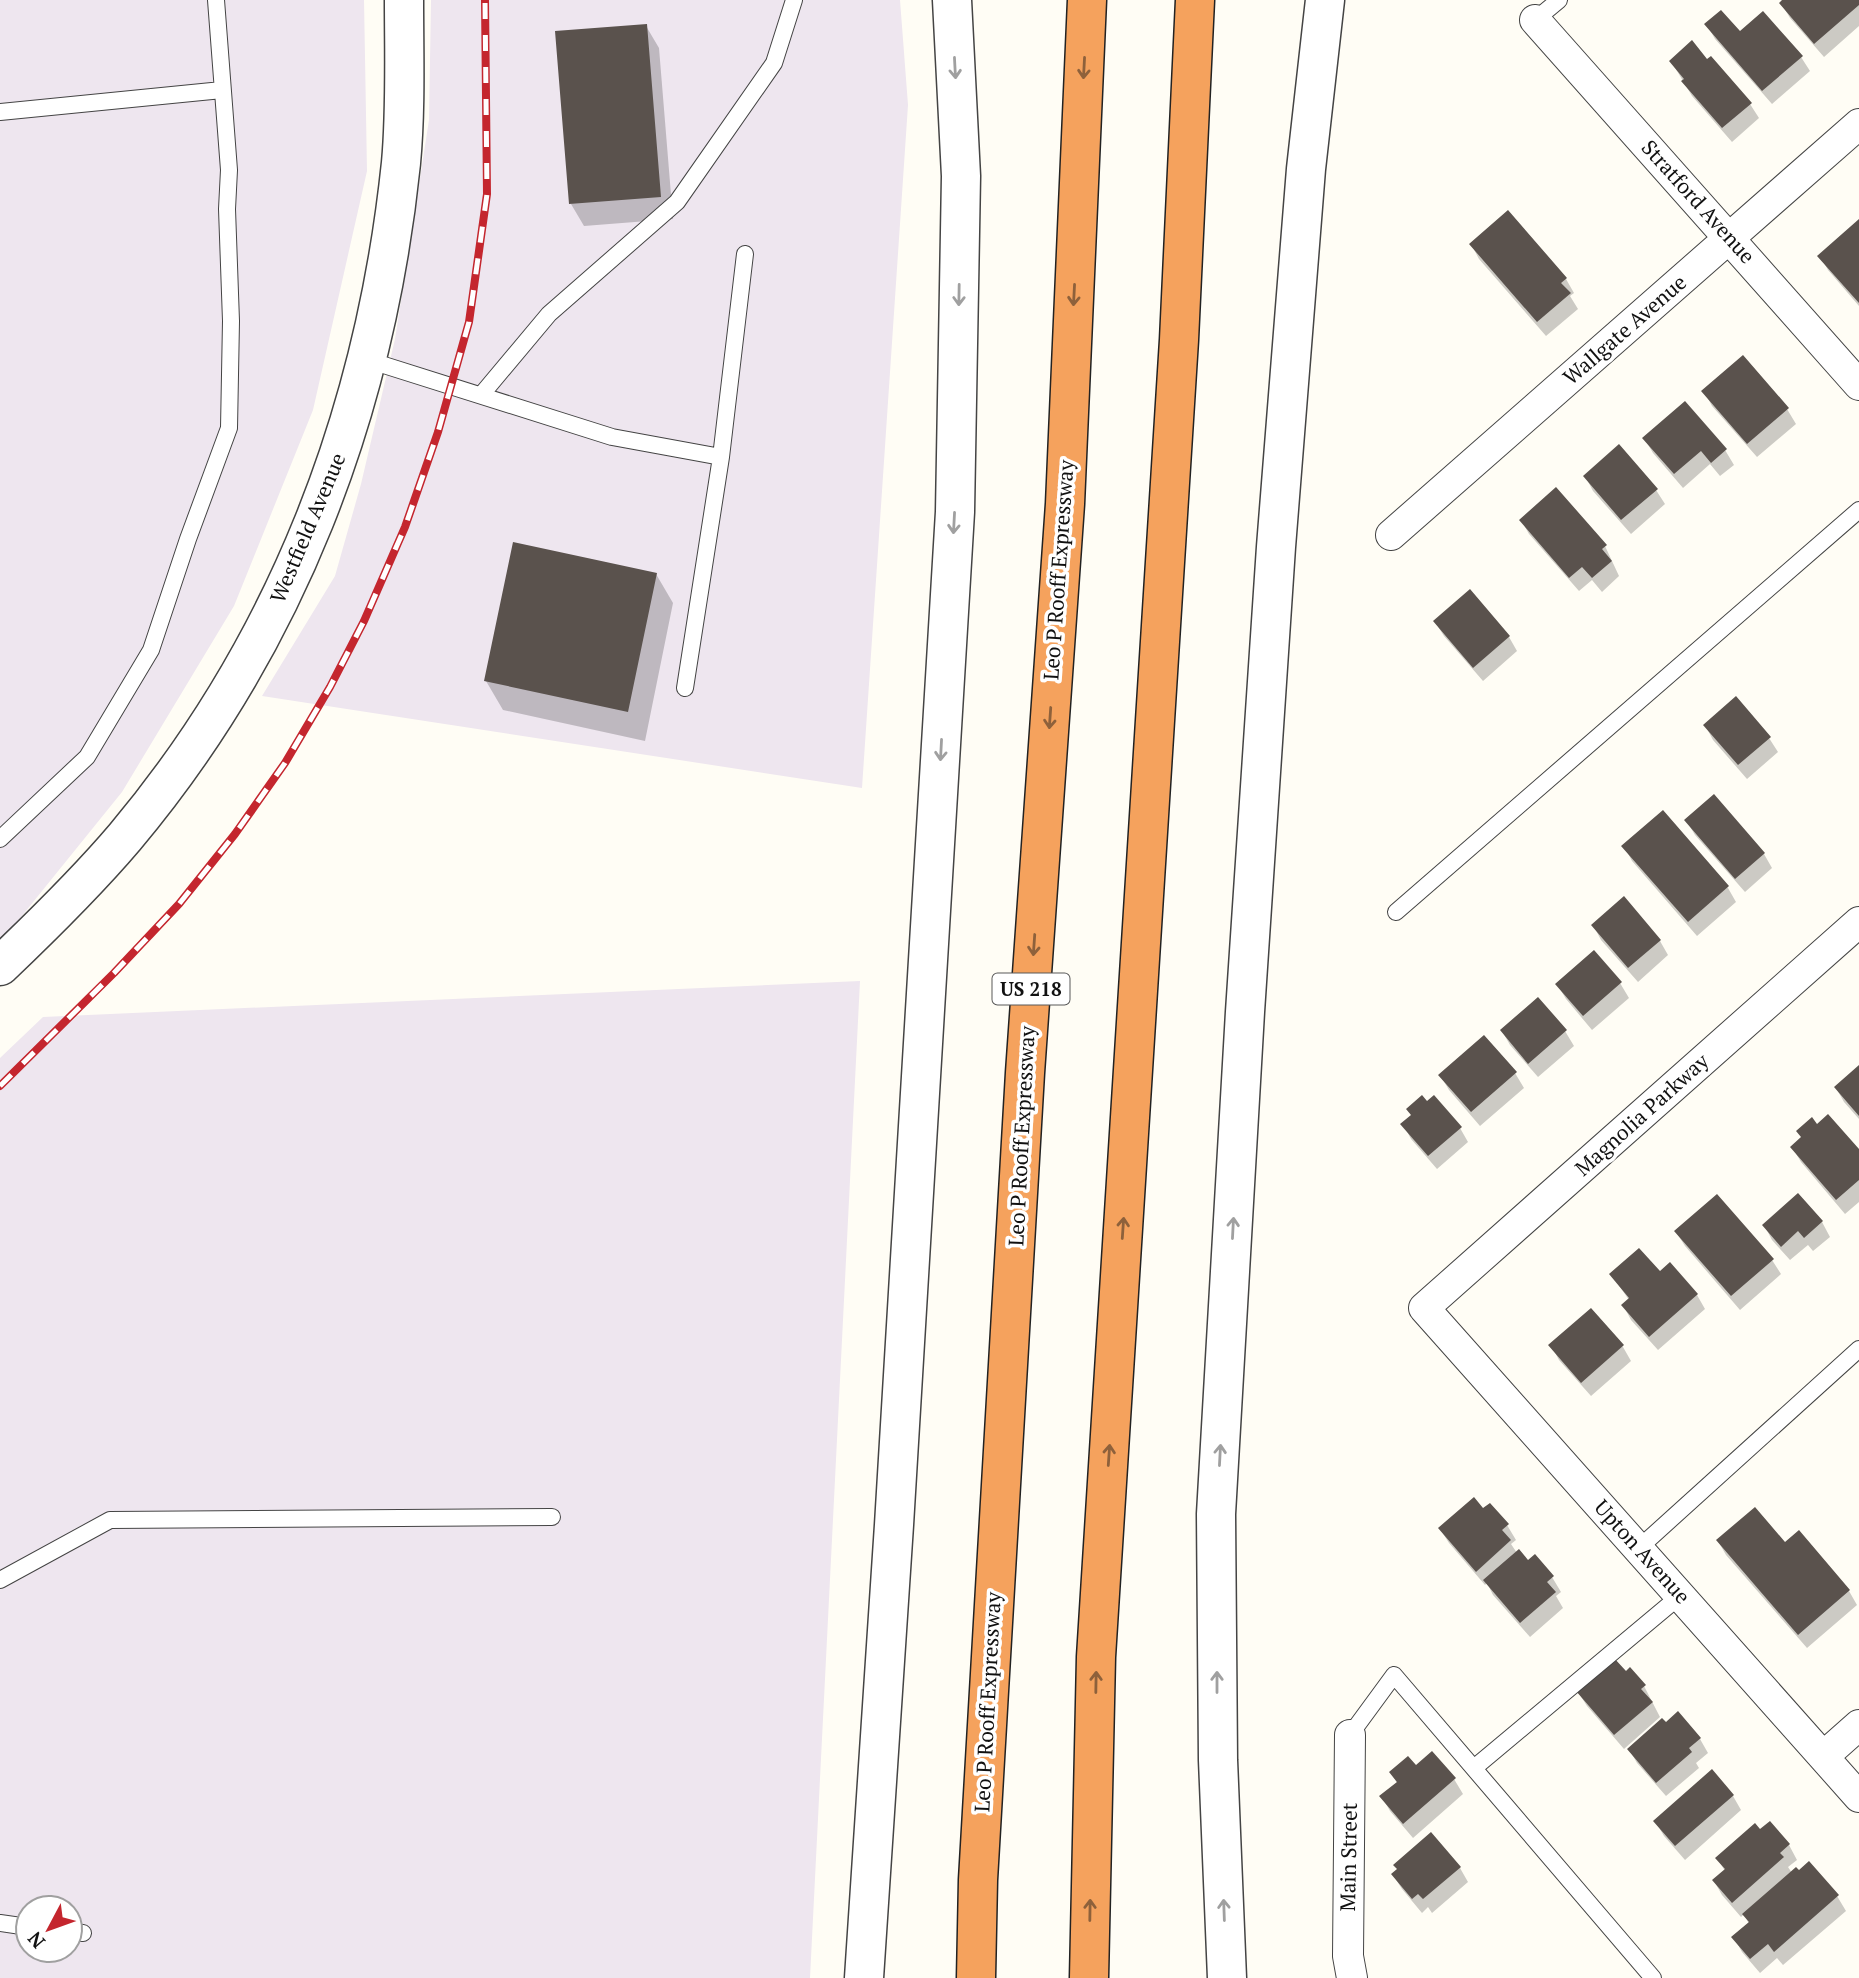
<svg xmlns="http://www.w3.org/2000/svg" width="1859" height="1978" viewBox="0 0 1859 1978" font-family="'PT Serif',serif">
<rect width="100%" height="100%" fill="#fffdf5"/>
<path fill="#eee6ef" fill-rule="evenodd" d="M0,0H364L367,171L313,410L234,606L122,792L0,943Z
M431,0H900L908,105L862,788L262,696L335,576L361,484L395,339L429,120Z
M860,981L810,1978H0V1058L43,1017ZM28,1908H70V1950H28Z"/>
<path fill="#0003" d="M1785,0H1859V26L1824,57L1790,18L1781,3Z
M1707,25L1740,34L1801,57L1810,71L1772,104L1715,39Z
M646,26L659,48L673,219L584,226L571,204Z
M1671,61H1707L1750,104L1759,118L1732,142L1692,96Z
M1859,224V306L1828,270L1820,256Z
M1471,244L1566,279L1574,293L1570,296L1578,309L1546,336L1479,259Z
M1704,391L1787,409L1796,424L1757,457L1712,406Z
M1644,438L1725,450L1734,465L1720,476L1710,464L1683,488L1653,453Z
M1585,476L1656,490L1665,504L1631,534L1593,491Z
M1521,520L1605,546L1619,576L1602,592L1592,580L1579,591L1529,534Z
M656,574L673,603L645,741L503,710L486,681Z
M1435,622L1509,637L1517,651L1483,681L1444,636Z
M1705,725L1769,738L1778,752L1747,779L1713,740Z
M1714,796L1764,854L1772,868L1745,892L1695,835L1686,820Z
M1662,813L1728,888L1736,902L1697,936L1632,861L1624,846Z
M1593,925L1660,941L1668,955L1638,982L1601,940Z
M1620,983L1629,998L1592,1030L1566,999L1557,984Z
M1502,1031H1565L1574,1046L1538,1077L1510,1045Z
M1859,1068V1119L1844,1102L1836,1088Z
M1515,1073L1524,1088L1480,1126L1449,1090L1440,1075Z
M1403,1124L1460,1128L1468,1142L1437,1169L1411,1139Z
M1817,1126L1859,1152V1202L1845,1214L1801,1162L1792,1147Z
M1822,1222L1830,1237L1813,1251L1808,1245L1790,1260L1772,1240L1764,1225Z
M1676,1232L1772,1260L1781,1274L1740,1310L1685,1246Z
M1611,1274H1659L1697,1295L1705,1309L1658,1350L1631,1320L1623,1305L1629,1300Z
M1591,1310L1623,1347L1631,1361L1591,1396L1559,1360L1551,1345Z
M1483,1511L1507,1525L1516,1540L1511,1544L1517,1553L1528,1562L1534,1557L1552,1577L1561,1592L1556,1596L1563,1608L1530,1637L1493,1595L1487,1583L1485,1585L1449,1543L1440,1529Z
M1718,1541L1785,1544L1849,1591L1857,1605L1807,1648L1726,1555Z
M1626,1673L1644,1686L1660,1717L1624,1749L1587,1706L1578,1692Z
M1700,1739L1708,1753L1696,1763L1699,1768L1666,1796L1637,1763L1629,1749Z
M1432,1753L1454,1779L1463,1794L1413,1838L1390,1811L1382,1797L1397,1783L1391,1773L1416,1767Z
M1712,1772L1733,1796L1741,1810L1685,1860L1664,1836L1655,1821Z
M1760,1832L1789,1845L1797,1860L1788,1867L1792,1873L1837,1896L1846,1911L1783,1965L1777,1958L1760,1973L1742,1952L1734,1938L1749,1924L1744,1914L1741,1917L1722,1895L1714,1881L1725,1871L1717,1858Z
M1460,1868L1468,1882L1432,1913L1428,1907L1422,1913L1402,1889L1393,1875L1398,1870Z"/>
<path fill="#5a524d" d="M1782,0H1859V5L1814,44L1779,3Z
M1721,10L1740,31L1763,11L1803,56L1762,91L1704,24Z
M647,24L661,197L569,204L555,31Z
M1692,40L1707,59L1711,56L1752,103L1722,128L1681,81L1684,79L1669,61Z
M1508,210L1567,278L1561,283L1571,293L1537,322L1469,244Z
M1859,219V303L1817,256Z
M1743,355L1789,408L1747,444L1701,391Z
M1685,401L1727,449L1711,463L1701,451L1674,474L1642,438Z
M1619,444L1658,489L1621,520L1583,476Z
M1556,487L1607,545L1602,549L1612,561L1592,578L1582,567L1569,578L1519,520Z
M513,542L657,573L628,712L484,681Z
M1470,589L1510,636L1473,668L1433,621Z
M1736,696L1771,737L1738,765L1703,725Z
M1714,794L1765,853L1735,879L1684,820Z
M1663,810L1729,886L1688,922L1621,846Z
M1624,896L1661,940L1628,968L1591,925Z
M1594,950L1622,982L1583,1016L1555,984Z
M1538,997L1567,1030L1528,1064L1500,1030Z
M1484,1035L1517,1072L1471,1112L1438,1075Z
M1859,1065V1116L1834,1087Z
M1422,1095L1427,1101L1434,1095L1462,1127L1428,1156L1400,1124L1411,1115L1406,1109Z
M1828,1114L1859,1149V1180L1836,1200L1790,1147L1801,1137L1796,1131L1812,1117L1817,1124Z
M1798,1193L1823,1221L1804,1238L1798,1231L1781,1247L1762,1225Z
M1717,1194L1774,1259L1731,1296L1674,1231Z
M1639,1248L1660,1271L1670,1262L1698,1294L1649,1337L1621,1305L1629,1298L1609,1274Z
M1591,1308L1624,1345L1581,1383L1548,1345Z
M1474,1497L1483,1508L1490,1503L1509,1524L1502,1530L1511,1540L1476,1572L1438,1528Z
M1755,1507L1785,1542L1799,1530L1850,1590L1798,1635L1716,1540Z
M1519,1549L1528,1560L1535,1554L1554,1576L1547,1582L1556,1592L1520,1623L1483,1580Z
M1614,1658L1626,1671L1630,1667L1646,1685L1641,1689L1653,1702L1614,1735L1576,1691Z
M1678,1711L1701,1738L1689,1748L1692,1752L1656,1783L1627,1749L1662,1718L1666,1722Z
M1432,1751L1456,1778L1403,1824L1379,1796L1397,1782L1389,1772L1408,1756L1416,1765Z
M1712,1769L1734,1795L1675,1846L1653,1821Z
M1770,1821L1790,1844L1780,1853L1784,1857L1732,1903L1712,1880L1725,1869L1715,1858L1755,1823L1760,1829Z
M1431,1832L1461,1867L1423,1899L1418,1894L1412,1899L1391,1874L1397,1869L1393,1865Z
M1809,1861L1839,1895L1774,1952L1768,1944L1750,1959L1731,1937L1749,1922L1742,1914L1796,1867L1799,1870Z"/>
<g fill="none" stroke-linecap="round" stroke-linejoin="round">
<defs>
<path id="service" d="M1535,20L1559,0
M0,112L222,90
M368,360L612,437L721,457L685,688
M482,394L549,314L677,202L774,63L794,0
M721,457L745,254
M0,839L87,757L151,650L188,539L229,428L231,321L227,209L229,170L216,0
M1396,912L1859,510
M1639,1548L1859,1349
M0,1580L110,1520L552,1517
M1350,1735L1394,1675L1653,1978
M1474,1768L1681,1595
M0,1923L28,1927
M70,1932L83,1933"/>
<path id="minor" d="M1535,20L1859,385
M1391,535L1859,124
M1859,922L1424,1308L1859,1797
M1350,1735L1348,1956L1352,1978
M1824,1756L1859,1725"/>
<path id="tertiary" d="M0,966C43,925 86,883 125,837C287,644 375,413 401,163C406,109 404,54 404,0
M864,1978L894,1525L955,512L961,176L952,0
M1227,1978L1218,1760L1216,1514L1245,1012L1276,547L1306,169L1325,0"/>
<path id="motorway" d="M976,1978L978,1880L1025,1073L1065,504L1087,0
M1089,1978L1096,1657L1179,340L1195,0"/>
</defs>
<use href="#service" stroke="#444" stroke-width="18"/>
<use href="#minor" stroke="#444" stroke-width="32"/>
<use href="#tertiary" stroke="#444" stroke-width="41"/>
<use href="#motorway" stroke="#222" stroke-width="41"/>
<use href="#service" stroke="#fff" stroke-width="16"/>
<use href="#minor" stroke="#fff" stroke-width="30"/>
<use href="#tertiary" stroke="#fff" stroke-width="38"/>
<use href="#motorway" stroke="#f5a25d" stroke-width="38"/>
<defs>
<path id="rail" d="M0,1086L114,973L179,904L235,834L285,763L330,687L364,621L405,527L438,432L469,322L487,194L485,0"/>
</defs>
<use href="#rail" stroke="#c4262e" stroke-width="8"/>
<use href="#rail" stroke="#fff" stroke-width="5" stroke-dasharray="16" stroke-linecap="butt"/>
</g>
<defs><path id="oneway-shaft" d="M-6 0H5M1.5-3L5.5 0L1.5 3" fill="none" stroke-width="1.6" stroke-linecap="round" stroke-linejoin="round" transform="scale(1.75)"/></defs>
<g stroke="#a0a0a0">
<use href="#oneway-shaft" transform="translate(955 68) rotate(87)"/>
<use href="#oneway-shaft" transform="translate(959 295) rotate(91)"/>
<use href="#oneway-shaft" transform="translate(954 523) rotate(93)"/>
<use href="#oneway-shaft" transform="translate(941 750) rotate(93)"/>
<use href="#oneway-shaft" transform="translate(1233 1228) rotate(-87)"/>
<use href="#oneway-shaft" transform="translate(1220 1455) rotate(-87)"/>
<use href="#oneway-shaft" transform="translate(1217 1682) rotate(-90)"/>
<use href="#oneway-shaft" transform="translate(1224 1910) rotate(-92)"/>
</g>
<g stroke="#8e613b">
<use href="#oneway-shaft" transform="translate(1084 68) rotate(93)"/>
<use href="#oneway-shaft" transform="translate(1074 295) rotate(93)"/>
<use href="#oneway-shaft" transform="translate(1050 718) rotate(94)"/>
<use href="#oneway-shaft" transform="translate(1034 945) rotate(94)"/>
<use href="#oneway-shaft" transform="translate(1123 1228) rotate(-86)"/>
<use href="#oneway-shaft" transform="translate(1109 1455) rotate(-86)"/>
<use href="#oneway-shaft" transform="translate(1096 1682) rotate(-89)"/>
<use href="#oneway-shaft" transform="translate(1090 1910) rotate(-89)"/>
</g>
<g text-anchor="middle" stroke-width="7" stroke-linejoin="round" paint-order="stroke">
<rect fill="#fff" stroke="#585858" stroke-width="2" x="992.5" y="973.5" width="77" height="31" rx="5"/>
<g font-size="19" font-weight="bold" fill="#111">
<text x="1031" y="996">US 218</text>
</g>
<g font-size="21" fill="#111" stroke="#fff">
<text transform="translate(1698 202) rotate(48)" y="7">Stratford Avenue</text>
<text transform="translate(1625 330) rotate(-41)" y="7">Wallgate Avenue</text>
<text transform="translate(308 528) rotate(-67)" y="7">Westfield Avenue</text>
<text transform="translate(1059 570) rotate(-86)" y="7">Leo P Rooff Expressway</text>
<text transform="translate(1642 1115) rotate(-42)" y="7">Magnolia Parkway</text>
<text transform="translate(1022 1136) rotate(-87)" y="7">Leo P Rooff Expressway</text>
<text transform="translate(1642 1552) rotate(48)" y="7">Upton Avenue</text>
<text transform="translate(988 1702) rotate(-87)" y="7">Leo P Rooff Expressway</text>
<text transform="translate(1349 1857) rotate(-89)" y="7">Main Street</text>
</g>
</g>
<g transform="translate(49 1929) rotate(229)"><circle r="33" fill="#ffffff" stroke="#a0a0a0" stroke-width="2"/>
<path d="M0-5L12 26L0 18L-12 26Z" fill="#c4262e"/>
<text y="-10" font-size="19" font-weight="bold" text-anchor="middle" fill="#111111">N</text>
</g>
</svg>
